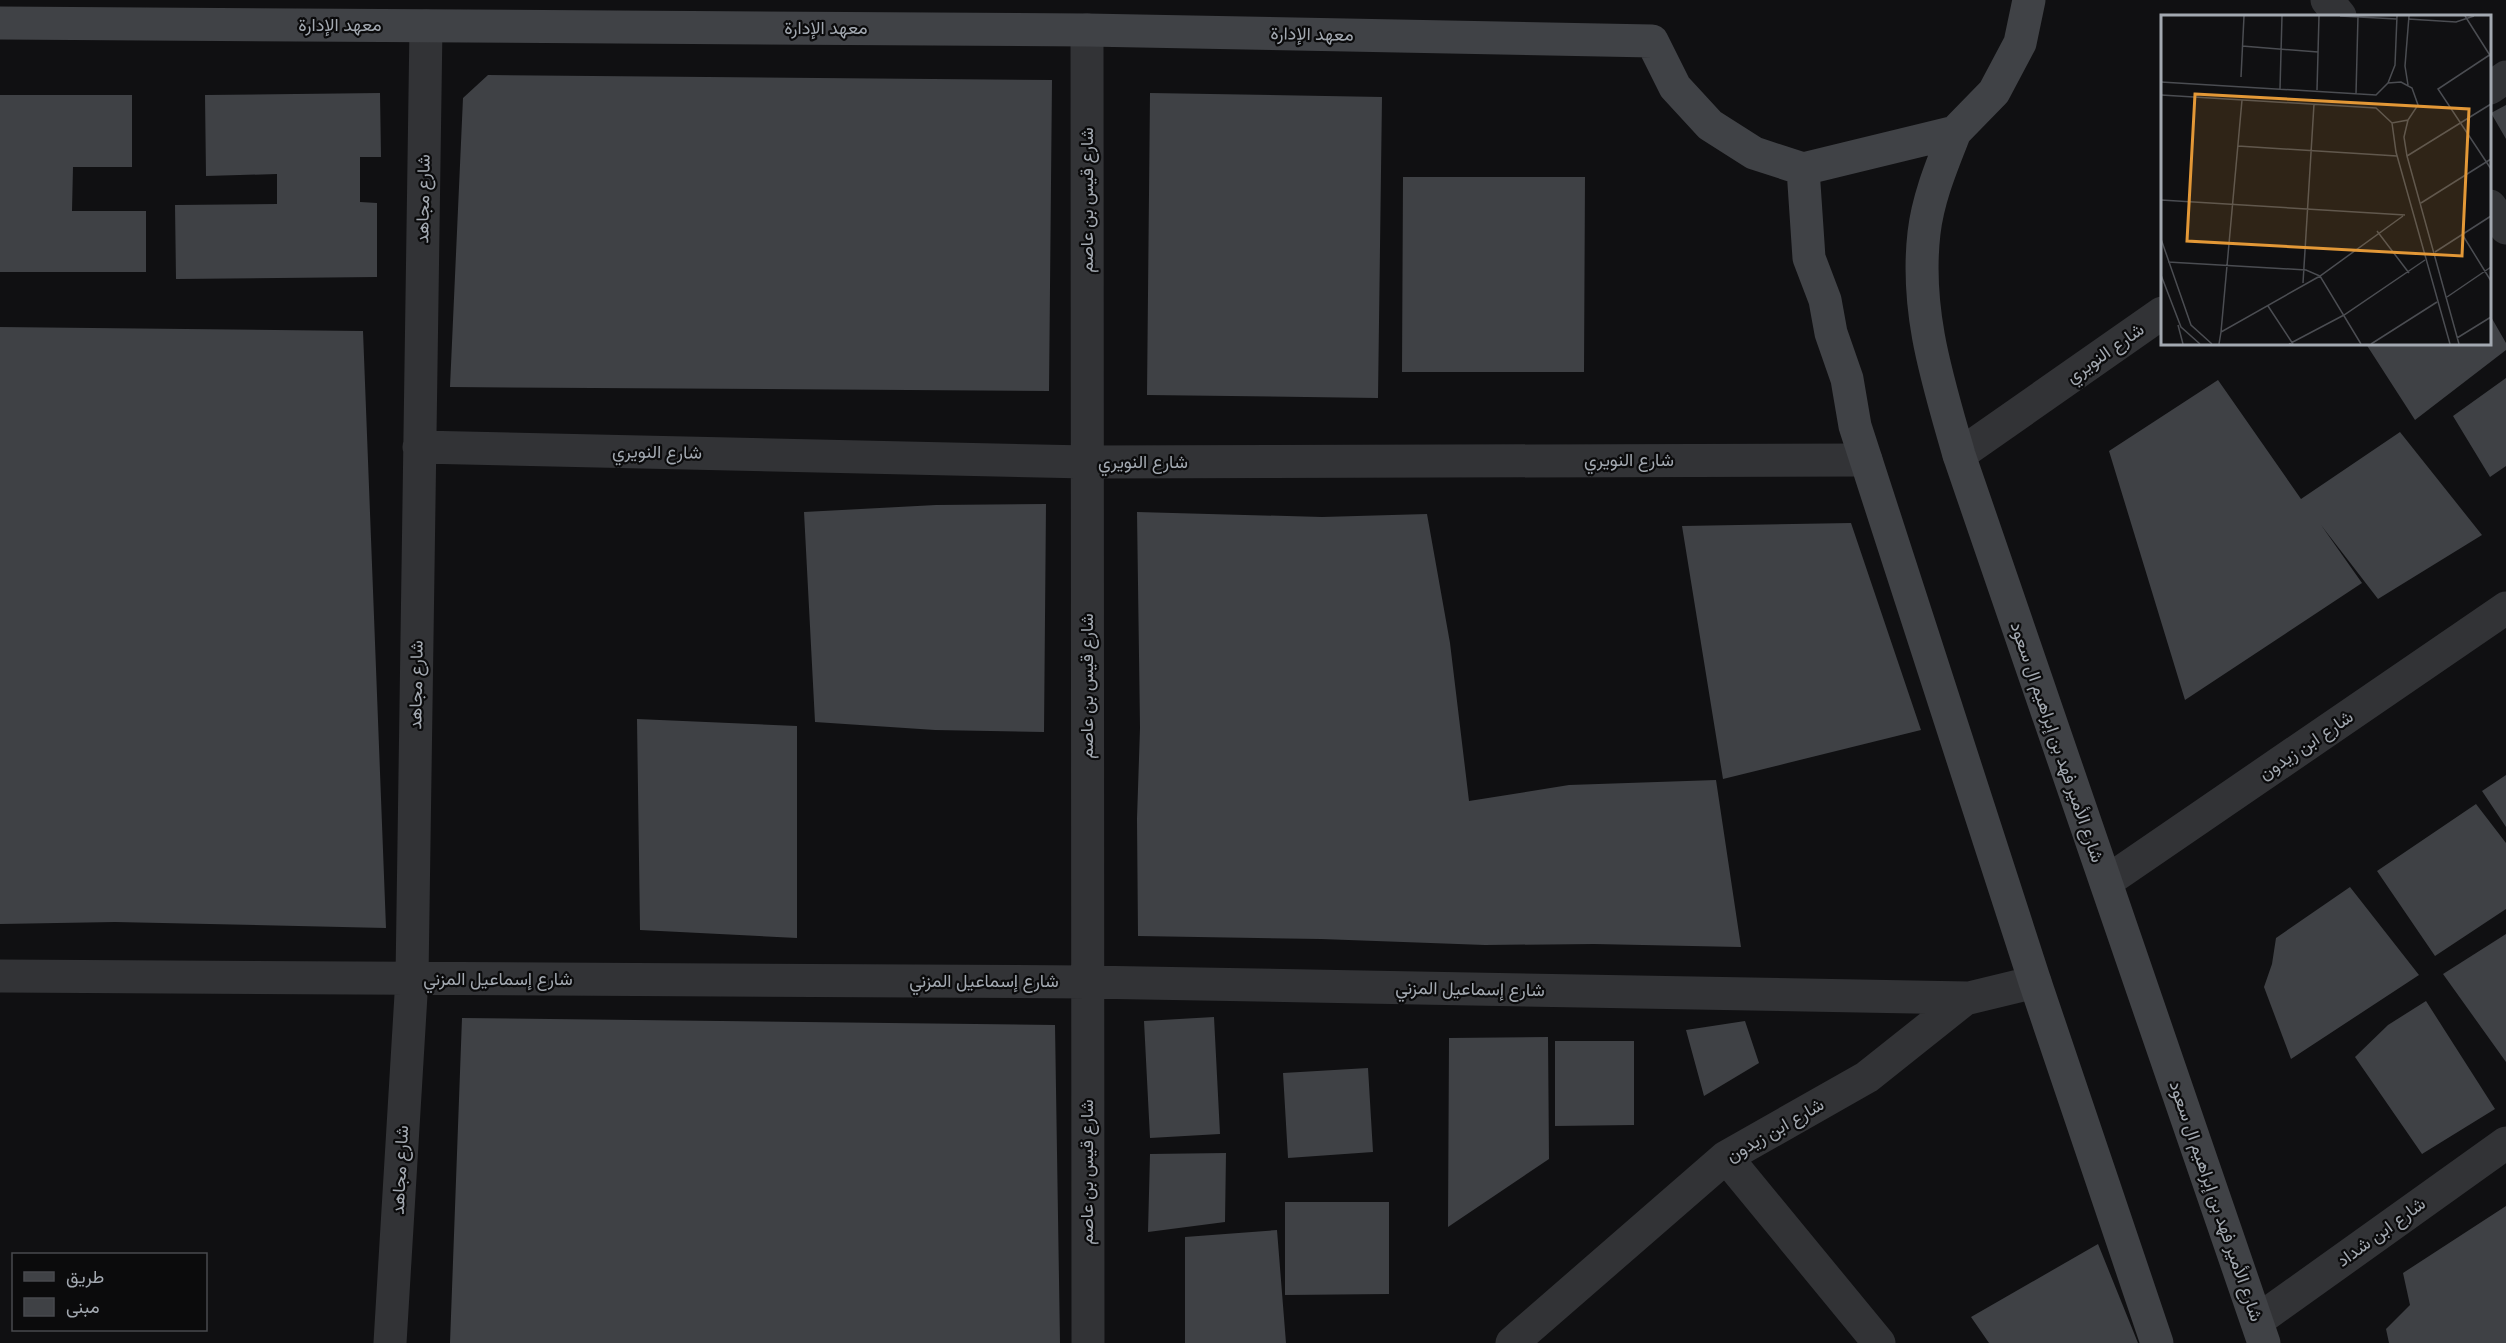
<svg xmlns="http://www.w3.org/2000/svg" width="2506" height="1343" viewBox="0 0 2506 1343" font-family="'Golos Text',Vazirmatn,sans-serif">
<rect width="100%" height="100%" fill="#101012"/>
<path fill="#3f4145" d="M488,75L1052,80L1049,391L450,387L463,98Z
M380,93L381,157H360V202L377,203V277L176,279L175,205L277,204V174L206,176L205,95Z
M1150,93L1382,97L1378,398L1147,395Z
M0,95H132V167H73L72,211H146V272H0Z
M2506,105V139L2491,113Z
M1403,177H1585L1584,372H1402Z
M2490,315L2506,343V350L2415,420L2366,344H2490Z
M0,327L363,331L386,928L115,922L0,924Z
M2506,378V466L2490,477L2453,416Z
M2218,380L2301,499L2400,432L2482,535L2378,599L2321,525L2362,583L2185,700L2109,451Z
M1046,504L1044,732L935,730L815,722L804,512L936,505Z
M1137,512L1322,517L1427,514L1450,643L1469,801L1569,785L1716,780L1741,947L1594,944L1485,945L1321,939L1138,936L1137,819L1140,728Z
M1851,523L1921,730L1723,779L1682,526Z
M637,719L797,726V938L640,930Z
M2506,775V827L2482,791Z
M2476,804L2506,843V909L2435,956L2377,871Z
M2350,887L2419,975L2291,1059L2264,987L2272,964L2276,938Z
M2506,934V1062L2443,974Z
M2426,1001L2495,1109L2422,1154L2355,1057L2388,1025Z
M1214,1017L1220,1134L1150,1138L1144,1021Z
M462,1018L1055,1025L1060,1343H450Z
M1745,1021L1759,1063L1704,1096L1686,1030Z
M1548,1037L1549,1159L1448,1227L1449,1038Z
M1555,1041H1634V1125L1555,1126Z
M1368,1068L1373,1152L1288,1158L1283,1073Z
M1226,1153L1225,1222L1148,1232L1150,1154Z
M1285,1202H1389V1294L1285,1295Z
M2506,1206V1343H2389L2386,1329L2410,1305L2403,1273Z
M1277,1230L1286,1343H1185V1237Z
M2098,1244L2138,1343H1989L1971,1317Z"/>
<g fill="none" stroke-linecap="round" stroke-linejoin="round">
<path stroke="#323336" stroke-width="33" d="M2327,0L2340,16
M1087,30L1088,1343
M2490,88L2506,77
M2490,206L2506,228
M419,447L1087,462L1866,460
M1959,455L2162,313
M2106,882L2506,608
M0,976L1087,982L1968,998
M1726,1157L1879,1343
M2257,1321L2506,1143
M390,1343L412,978L426,26
M1512,1343L1726,1157L1867,1077L1965,999L2035,982"/>
<path stroke="#404246" stroke-width="33" d="M0,23L1087,30L1652,41L1675,87L1710,125L1754,153L1803,169L1955,132L1994,92L2020,43L2029,0
M1955,132C1942,165 1928,198 1924,233C1915,312 1938,381 1959,455L2264,1343
M1803,169L1809,258L1825,300L1831,333L1847,379L1855,426L2035,982L2157,1343"/>
</g>
<g text-anchor="middle" stroke-width="4.5" stroke-linejoin="round" paint-order="stroke">
<g font-size="18" fill="#a3a9b1" stroke="#0b0b0c">
<text x="340" y="31">معهد الإدارة</text>
<text x="826" y="34">معهد الإدارة</text>
<text transform="translate(1312 34) rotate(1)" y="6">معهد الإدارة</text>
<text transform="translate(423 199) rotate(-89)" y="6">شارع مجاهد</text>
<text transform="translate(1087 200) rotate(-90)" y="6">شارع قيس بن عاصم</text>
<text transform="translate(2105 353) rotate(-35)" y="6">شارع النويري</text>
<text transform="translate(657 452) rotate(1)" y="6">شارع النويري</text>
<text x="1629" y="466">شارع النويري</text>
<text x="1143" y="468">شارع النويري</text>
<text transform="translate(416 685) rotate(-89)" y="6">شارع مجاهد</text>
<text transform="translate(1087 686) rotate(-90)" y="6">شارع قيس بن عاصم</text>
<text transform="translate(2057 742) rotate(71)" y="6">شارع الأمير فهد بن إبراهيم ال سعود</text>
<text transform="translate(2306 745) rotate(-34)" y="6">شارع ابن زيدون</text>
<text x="498" y="985">شارع إسماعيل المزني</text>
<text x="984" y="987">شارع إسماعيل المزني</text>
<text transform="translate(1470 989) rotate(1)" y="6">شارع إسماعيل المزني</text>
<text transform="translate(1775 1130) rotate(-30)" y="6">شارع ابن زيدون</text>
<text transform="translate(400 1170) rotate(-87)" y="6">شارع مجاهد</text>
<text transform="translate(1087 1172) rotate(-90)" y="6">شارع قيس بن عاصم</text>
<text transform="translate(2216 1201) rotate(71)" y="6">شارع الأمير فهد بن إبراهيم ال سعود</text>
<text transform="translate(2381 1232) rotate(-36)" y="6">شارع ابن شداد</text>
</g>
</g>
<g transform="translate(2161 15)">
<rect width="330" height="330" fill="#101012"/>
<path fill="none" stroke="#4b4d52" stroke-width="1.5" d="M179,1L236,4M304,1L330,42M247,4L295,7L313,1M81,31L157,37M330,39L277,74L330,154M80,62L83,1M0,67L215,80L227,68L240,67L251,73L257,90L247,105L231,108L215,93L0,80M227,68L234,50L236,1M247,70L244,51L248,1M119,74L121,1M156,75L158,1M195,79L197,1M247,105L243,122L246,141L298,329M231,108L235,137L289,329M77,131L236,141M246,141L330,89M0,185L244,200M260,188L330,144M216,216L248,258M301,219L330,266M0,224L30,310L51,329M274,237L330,201M7,247L145,255L159,261L200,329M0,260L20,312L39,329M142,268L153,89M286,282L330,252M107,291L132,329M17,310L22,329M60,317L81,85M296,323L330,302M58,329L60,317L159,261L242,201M128,329L183,300L264,245M210,329L276,287"/>
<path fill="#e39837" fill-opacity="0.15" stroke="#e39837" stroke-width="3" d="M34,79L308,94L301,241L26,226Z"/>
<rect width="330" height="330" fill="none" stroke="#a3a9b1" stroke-width="3"/>
</g>
<rect x="12" y="1253" width="195" height="78" fill="#0b0b0c" stroke="#484a4e" stroke-width="1.5"/>
<rect x="24" y="1272" width="30" height="9" fill="#404246" stroke="#484a4e" stroke-width="1.5"/>
<text x="66" y="1283" font-size="18" fill="#a3a9b1">طريق</text>
<rect x="24" y="1298" width="30" height="18" fill="#3f4145" stroke="#484a4e" stroke-width="1.5"/>
<text x="66" y="1313" font-size="18" fill="#a3a9b1">مبنى</text>
</svg>
